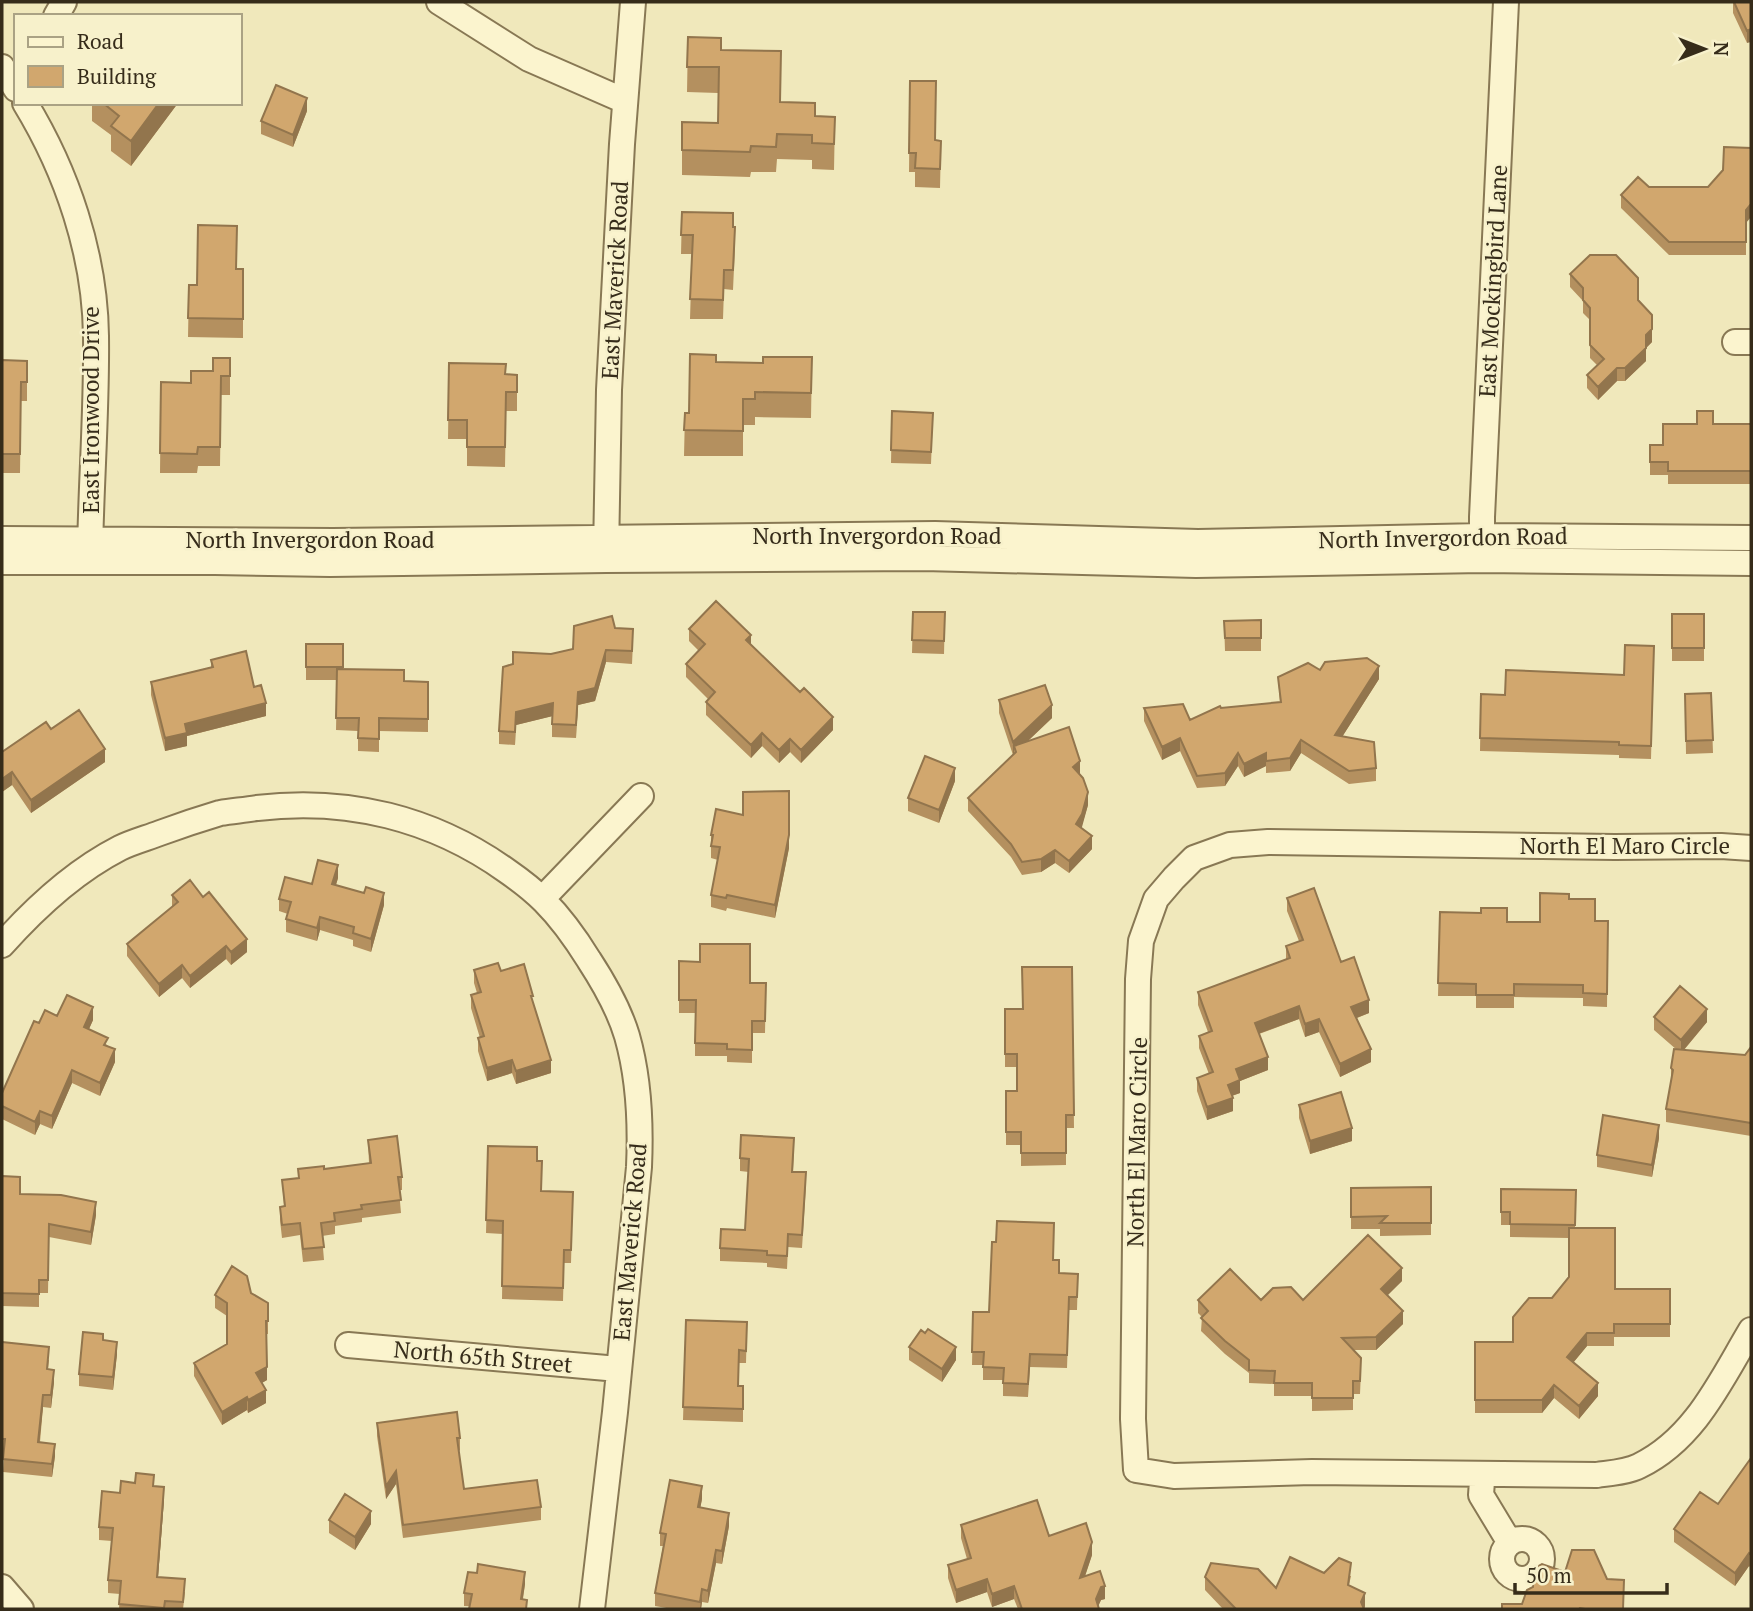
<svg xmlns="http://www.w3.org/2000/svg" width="1753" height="1611" viewBox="0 0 1753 1611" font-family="'PT Serif',serif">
<rect width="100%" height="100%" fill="#f0e8bb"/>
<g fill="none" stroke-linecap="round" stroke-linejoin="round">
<defs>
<path id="minor" d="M439,2L529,59L625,101
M56,16L64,2
M2,67L16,89
M25,103C67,172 95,254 96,336C97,409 91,482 90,554
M1735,342H1751
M2,539L333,541L935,534L1198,542L1482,536L1751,538
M606,553L609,390L622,144L633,2
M1482,553V517L1506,2
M2,562H215L330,564L606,560L924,558L1196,565L1482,560L1751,563
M1751,848L1721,846L1615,847L1268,842L1230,845L1194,858L1174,878L1156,899L1141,941L1138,979L1133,1419L1136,1470L1174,1476L1312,1472L1597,1475C1611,1473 1627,1472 1639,1466C1695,1439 1721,1380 1751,1330
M542,899L641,796
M2,945C35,908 75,871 120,848C132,842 147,838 160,833C179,826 200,819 220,813C232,811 245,810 257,808C347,797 433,818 507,871C520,880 533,890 544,901C562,919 576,939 589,960C604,983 619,1009 627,1036C639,1078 641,1123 639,1167L615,1412L592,1609
M348,1345L618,1369
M1480,1474L1482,1481L1481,1495L1510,1543
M1502 1559a20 20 0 1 1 40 0a20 20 0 1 1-40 0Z
M2,1587L21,1609"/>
</defs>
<use href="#minor" stroke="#887854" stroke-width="28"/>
<use href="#minor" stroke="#fbf4ce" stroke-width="24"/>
</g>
<path fill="#b4905f" d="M1733,2H1751L1747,43L1733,13Z
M688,37L721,50L780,102L815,116L835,117L834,170L812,169V160L777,159L776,172H751L750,177L682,175V122L718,123V93L687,92Z
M910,81L935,140L941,141L940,188L915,187V172H909Z
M92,103H178L131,166L111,151V135L92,121Z
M307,111L293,147L261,134V121Z
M1649,187L1746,223V255H1669L1621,208V195Z
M682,212L733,227L735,246L733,290L724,289L723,319H690L692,254H681Z
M237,269H243V338L188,337L189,285H197Z
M1570,274L1638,300L1652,342L1646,348V361L1625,381H1617L1598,400L1587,388V375L1597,365L1590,358V320L1583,313V301L1570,287Z
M812,357L811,418L755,417V425H743V456H684L685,413H689L716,362L763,363Z
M230,358V395H221L220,466H198L197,473H160L161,382L191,383L213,371Z
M2,360L27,361V401H21L20,473H2Z
M449,363L506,374L517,375V411H506L505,467L467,466V439H448Z
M892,411L933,413L931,464L891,463Z
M1713,424H1751V484H1668V475H1650V445H1663Z
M913,612H945L944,654L912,653Z
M1672,614H1704V661H1672Z
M1261,620V651H1225L1224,621Z
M615,628L633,642L632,664L606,662L595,701L578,705L576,738L552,737V716L516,725L515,745L499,744V731L551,654L573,649Z
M689,629L751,644L833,730L801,763L790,752L779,763L762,746L751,758L706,715V702L708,699L686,677V664L699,651L689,641Z
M306,644H343V669L404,681L428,682V732L379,731V752L358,751V731L336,730L337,680H306Z
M1654,646L1651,759L1619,758V755L1480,751L1481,694L1505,695L1624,675Z
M211,660L254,687L266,716L187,736V746L165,751L151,695V682L211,667Z
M1278,677L1379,679L1342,737L1376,768V781L1349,784L1301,753L1290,771L1266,773V766L1244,777L1238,766L1225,786L1197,788L1180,751L1162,760L1144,721V708L1190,720L1221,708L1280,703Z
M1711,693L1713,753L1686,754L1685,694Z
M999,700L1052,718L1027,742L1080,774L1088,805L1081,828L1092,849L1069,873L1055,863L1041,872L1022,875L1011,857L968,811V798L1013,755L999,713Z
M51,729L105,762L31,813L12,785L2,792V752Z
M955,781L939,823L908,811V798Z
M711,835L789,848L775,918L727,908L726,911L711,907V895L718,860L711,858Z
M338,878L336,885L384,905L371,952L353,946V940L320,930L317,941L286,932V919L288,914L279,911V899L312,884Z
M172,895L247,952L231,965L226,959L190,988L182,978L159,997L127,956V944L172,907Z
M1287,898L1341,962L1369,1013L1357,1018L1371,1062L1340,1077L1319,1032L1305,1037L1299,1019L1259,1034L1268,1070L1240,1081V1093L1232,1096L1233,1111L1207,1120L1197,1091V1078L1209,1074L1199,1048V1036L1208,1032L1198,1005V992L1286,959V946L1299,941L1287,911Z
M1569,899L1595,921H1608L1607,1007L1583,1006V998L1514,997V1008H1476V996H1438L1440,912L1507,922H1540Z
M1072,967L1074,1128H1066V1165L1021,1166V1145H1006V1091H1017V1067H1005V1009H1023Z
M474,970L501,971L533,1004L551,1073L516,1084L512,1073L487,1081L478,1051V1038H480L471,1008V995L477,993L474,983Z
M750,983H766L765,1033H752V1063L727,1062V1056H695V1013H679V1000Z
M57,1016L93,1020L89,1029L108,1046L115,1062L100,1096L72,1083L52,1129L40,1124L35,1135L2,1119V1093L39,1023Z
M1654,1017L1707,1022L1684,1050L1745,1055L1751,1047V1136L1666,1122V1109L1671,1081V1068L1677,1050L1654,1030Z
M1299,1105L1352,1141L1310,1154L1299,1118Z
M1659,1138L1652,1177L1597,1167V1155Z
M368,1140L402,1177V1190H399L401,1213L362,1218V1222L335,1226V1234L322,1236L324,1260L303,1262L300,1235L282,1238L280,1220V1207L284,1206L282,1180L298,1178V1169H324L369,1163Z
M488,1146L537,1161L542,1191L573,1192L571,1263H564L563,1301L502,1299L503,1234L486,1233Z
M794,1150L793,1172L806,1185L802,1248L788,1247L787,1269L767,1267V1263L720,1261V1248L745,1230L749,1172L740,1171V1158Z
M2,1176L20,1194L96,1215L91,1245L49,1237L48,1293H39V1307L2,1306Z
M1431,1187V1235L1380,1236V1229H1351V1188Z
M1501,1189L1576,1190L1575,1228L1615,1289H1670V1337H1614V1346H1587L1573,1363L1598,1396L1579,1419L1554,1398L1542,1413H1475V1342H1513L1569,1277V1238L1510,1237V1225H1501Z
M996,1242L1054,1260L1059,1273L1078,1274L1077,1310H1069L1067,1368L1030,1367L1028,1397L1003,1396V1380H983V1365H972L973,1312H989Z
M1402,1281L1387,1295L1403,1324L1376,1350H1354L1361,1371L1360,1394H1353V1410L1312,1411V1396H1274V1384L1249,1383V1373L1225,1354L1201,1331L1202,1317L1198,1313V1300H1303Z
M251,1293L268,1303V1334H266L267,1380L262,1383L266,1403L248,1413L247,1410L222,1425L194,1376V1363L227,1344V1316L215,1308V1295Z
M686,1320L747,1322L746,1363H739L738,1386H743V1422L683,1420Z
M103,1340L117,1354L113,1390L79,1386V1374Z
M2,1342L49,1360L48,1369L54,1382L51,1408L43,1407L40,1442L55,1456L52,1477L3,1472L4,1452H2Z
M909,1347L956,1360L942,1382L909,1360Z
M377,1423L460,1438V1450L459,1451L464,1489L541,1507V1520L403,1538L396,1484L386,1499L377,1436Z
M1751,1458V1568L1749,1566L1735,1586L1674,1542V1529L1718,1504Z
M154,1486L164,1500L158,1577L185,1592L183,1609H119L120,1594L108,1593V1580L112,1541L99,1540V1527L120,1493Z
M702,1499L700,1508L729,1526L722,1564L716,1563L708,1603L702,1602L701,1609H672L655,1606V1593L663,1546H660V1533Z
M329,1520L371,1524L355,1550L329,1533Z
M961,1525L1049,1536L1092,1555L1085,1576L1105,1599L1101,1600L1098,1606L1099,1609H1018L1014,1599L992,1607L987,1592L956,1603L948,1578V1565L967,1559L961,1538Z
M1324,1573L1351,1576L1349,1585L1365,1606L1364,1609H1223L1205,1590V1577L1276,1588Z
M525,1584L523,1599L527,1609L464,1606V1593Z"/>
<path fill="#92754d" d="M1751,29V42L1747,43V31Z
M307,98V111L293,147V135Z
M159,103H178L131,166V141Z
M1751,204V217L1746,223V210Z
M1652,329V342L1646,348V335Z
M1646,348V361L1625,381V368Z
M1617,368V381L1598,400V387Z
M751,635V648L746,640Z
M606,650V662L595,701L578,705L576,738L578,692Z
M1379,666V679L1335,748V735Z
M266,703V716L187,736V746L165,751V738L185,724Z
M553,703V716L516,725L515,745L516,712Z
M1052,705V718L1016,752L1014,746V754L1013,755V742Z
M833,717V730L801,763V750Z
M762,733V746L751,758V745Z
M1180,738V751L1162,760V747Z
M790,739V752L779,763V750Z
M1301,740V753L1290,771V758Z
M105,749V762L31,813V800Z
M1238,753V766L1225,786V773Z
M1266,753V766L1244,777V764Z
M1080,761V774L1073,767Z
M955,768V781L939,823V810Z
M12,772V785L2,792V779Z
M789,791V848L775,918V905Z
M1088,792V805L1082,827L1076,837V824Z
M1092,836V849L1069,873V861Z
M1055,850V863L1041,872V859Z
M338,865V878L332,897V884Z
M384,893V905L371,952V939Z
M320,917V930L317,941V928Z
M247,939V952L231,965V952Z
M226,946V959L190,988V976Z
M182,965V978L159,997V984Z
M1369,1000V1013L1351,1020V1007Z
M1299,1006V1019L1255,1035V1023Z
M93,1007V1020L84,1040V1027Z
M1707,1009V1022L1681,1053V1040Z
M1319,1019V1032L1305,1037V1024Z
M115,1049V1062L100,1096V1083Z
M1371,1049V1062L1340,1077V1064Z
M1268,1057V1070L1240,1081V1093L1228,1097V1085L1236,1069Z
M512,1060V1073L487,1081V1068Z
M551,1060V1073L516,1084V1071Z
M72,1070V1083L52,1129V1116Z
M1233,1098V1111L1207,1120V1107Z
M40,1111V1124L35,1135V1122Z
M1659,1125V1138L1652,1177V1165Z
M1352,1128V1141L1310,1154V1141Z
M96,1202V1215L91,1245V1232Z
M1402,1268V1281L1381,1302V1289Z
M1403,1311V1324L1376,1350V1337Z
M1587,1333V1346L1567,1370V1357Z
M117,1342V1354L113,1390V1377Z
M956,1347V1360L942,1382V1369Z
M267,1367V1380L256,1386V1373Z
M54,1370V1382L51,1408V1395Z
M1598,1383V1396L1579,1419V1406Z
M1554,1385V1398L1542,1413V1400Z
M266,1390V1403L248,1413V1400Z
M43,1395V1407L38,1455V1442Z
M247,1397V1410L222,1425V1412Z
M55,1444V1456L52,1477V1464Z
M396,1471V1484L386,1499V1486Z
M702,1486V1499L698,1520V1507Z
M164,1487V1500L157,1590V1577Z
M371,1511V1524L355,1550V1537Z
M729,1513V1526L722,1564V1551Z
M1092,1542V1555L1080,1591V1578Z
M716,1550V1563L708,1603V1591Z
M1749,1553V1566L1735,1586V1573Z
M525,1572V1584L521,1609V1599Z
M987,1579V1592L956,1603V1590Z
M1014,1586V1599L992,1607V1594Z
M1105,1586V1599L1101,1600L1097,1609L1096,1599L1101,1587Z
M702,1589V1602L701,1609H700Z
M1365,1593V1606L1364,1609L1361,1602Z"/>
<path fill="#d1a76e" stroke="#92754d" stroke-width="2" d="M1734,2H1751V29L1747,31Z
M688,37L721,38V50L781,51L780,102L815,103V116L835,117L834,144L812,143V135L777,134L776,147L751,146L750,152L682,150V122L718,123L719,67H687Z
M910,81H936L935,140L941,141L940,169L915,168L916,153H909Z
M276,85L307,98L293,135L261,121Z
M103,103H159L131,141L111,126L119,116Z
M1724,147L1751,148V204L1746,210V242H1669L1621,195L1638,177L1649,187H1708L1723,170Z
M682,212L733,213V227H735L733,270H724L723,300L690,299L693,235H681Z
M198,225L237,226L236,269H243V319L188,318L189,285H197Z
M1590,255H1616L1638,278V300L1652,315V329L1646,335V348L1625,368H1617L1598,387L1587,375L1604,359L1590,345V308L1583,300V288L1570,274Z
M690,354L716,355V362L763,363V357H812L811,393L755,392V399H743V431L684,430L685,413H689Z
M213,358H230V376H221L220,447H198L197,454L160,453L161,382L191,383V371H213Z
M2,360L27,361V382H21L20,454H2Z
M449,363L506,364L505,374L517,375V392H506L505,447H467V420H448Z
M892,411L933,413L931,452L891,450Z
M1697,411H1713V424H1751V471H1668V462H1650V445H1663V424H1697Z
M716,601L751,635L746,640L800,692L804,688L833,717L801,750L790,739L779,750L762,733L751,745L706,702L715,692L686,664L705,644L689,629Z
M913,612H945L944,641L912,640Z
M1672,614H1704V648H1672Z
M612,616L615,628L633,629L632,651L606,650L595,688L578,692L576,725L552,724L553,703L516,712L515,732L499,731L503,667L513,664V652L551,654L573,649L574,626Z
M1261,620V638H1225L1224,621Z
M306,644H343V667H306Z
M1625,645L1654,646L1651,746L1619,745V742L1480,738L1481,694L1505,695L1506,670L1624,675Z
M246,651L254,687L261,685L266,703L185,724L187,733L165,738L151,682L213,667L211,660Z
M1367,658L1379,666L1335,735L1374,742L1376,768L1349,771L1301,740L1290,758L1266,761V753L1244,764L1238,753L1225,773L1197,776L1180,738L1162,747L1144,708L1183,704L1190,720L1220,706L1221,708L1281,702L1278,677L1308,663L1320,670L1325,662Z
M337,669L404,670V681L428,682V719L379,718V739L358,738L359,718H336Z
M1045,685L1052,705L1013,742L999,700Z
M1711,693L1713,740L1686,741L1685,694Z
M79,710L105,749L31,800L12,772L2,779V752L46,722L51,729Z
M1069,727L1080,761L1073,767L1083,778L1088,792L1082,814L1076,824L1092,836L1069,861L1055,850L1041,859L1022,862L1011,844L968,798L1016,752L1014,746Z
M925,756L955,768L939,810L908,798Z
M789,791V835L775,905L727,895L726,898L711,895L720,847L711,846L713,835H711L716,809L743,815V792Z
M318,860L338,865L332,884L364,893L366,887L384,893L371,939L353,933L354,927L320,917L317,928L286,919L291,902L279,899L285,877L312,884Z
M190,880L203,897L209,892L247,939L231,952L226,946L190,976L182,965L159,984L127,944L178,902L172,895Z
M1314,888L1341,962L1354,957L1369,1000L1351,1007L1371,1049L1340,1064L1319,1019L1305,1024L1299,1006L1255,1023L1268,1057L1236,1069L1240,1080L1228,1085L1233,1098L1207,1107L1197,1078L1213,1072L1199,1036L1212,1031L1198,992L1290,958L1286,946L1303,940L1287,898Z
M1540,893L1569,894V899H1595V921H1608L1607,994L1583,993V985L1514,984V995H1476V984L1438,983L1440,912L1481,913V908H1507V922H1540Z
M700,944H750V983H766L765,1021H752V1050L727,1049V1044L695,1043L696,1000H679V961L700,962Z
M498,963L501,971L524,964L533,996H531L551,1060L516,1071L512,1060L487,1068L478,1038L484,1036L471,995L481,992L474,970Z
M1022,967H1072L1074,1115H1066V1153H1021V1132H1006V1091H1017V1054H1005V1009H1023Z
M1680,986L1707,1009L1681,1040L1654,1017Z
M67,995L93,1007L84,1027L108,1038L104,1045L115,1049L100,1083L72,1070L52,1116L40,1111L35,1122L2,1106V1093L34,1021L39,1023L45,1010L57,1016Z
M1751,1047V1123L1666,1109L1673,1070L1671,1068L1674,1049L1745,1055Z
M1341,1092L1352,1128L1310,1141L1299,1105Z
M1603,1115L1659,1125L1652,1165L1597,1155Z
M741,1135L794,1138L792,1172H806L802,1235L788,1234L787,1256L767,1255V1251L720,1248L721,1229L745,1230L749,1159L740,1158Z
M397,1136L402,1177H398L401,1200L361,1205L362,1209L334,1213L335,1221L321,1223L324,1247L303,1249L300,1223L282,1225L280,1207L285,1206L282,1180L299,1178L298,1169L324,1166V1169L371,1163L368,1140Z
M488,1146L537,1147V1161H542L541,1191L573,1192L571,1250H564L563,1288L502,1286L503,1221L486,1220Z
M2,1176L20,1177V1194L61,1195L96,1202L91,1232L49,1224L48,1280H39V1294L2,1293Z
M1431,1187V1223H1380L1387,1216L1351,1217V1188Z
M1501,1189L1576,1190L1575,1225L1510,1224V1212H1501Z
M997,1221L1054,1223L1053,1260H1059V1273L1078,1274L1077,1297H1069L1067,1355L1030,1354L1028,1384L1003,1383L1004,1368L983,1367L984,1352H972L973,1312H989L992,1242H996Z
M1569,1228H1615V1289H1670V1324H1614V1333H1587L1567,1357L1598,1383L1579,1406L1554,1385L1542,1400H1475V1342H1513V1317L1529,1298H1552L1569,1277Z
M1368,1235L1402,1268L1381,1289L1403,1311L1376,1337L1342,1338L1361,1358L1360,1381H1353V1398H1312V1383H1274L1275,1371L1249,1370V1360L1225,1341L1201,1318L1208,1311L1198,1300L1230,1269L1261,1300L1273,1288L1291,1287L1303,1300Z
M232,1266L247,1276L251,1293L268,1303V1321H266L267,1367L256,1373L266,1390L248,1400L247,1397L222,1412L194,1363L227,1344V1303L215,1295Z
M686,1320L747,1322L746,1351L739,1350L738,1386H743V1409L683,1407Z
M928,1329L956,1347L942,1369L909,1347L921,1330L925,1333Z
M83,1332L103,1334V1340L117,1342L113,1377L79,1374Z
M2,1342L49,1347L47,1369L54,1370L51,1395H43L38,1442L55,1444L52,1464L3,1459L5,1439H2Z
M457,1412L460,1438H457L464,1489L537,1480L541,1507L403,1525L396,1471L386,1486L377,1423Z
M1751,1458V1555L1749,1553L1735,1573L1674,1529L1700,1492L1718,1504Z
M136,1473L154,1475L153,1486L164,1487L157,1577L185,1579L183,1602L165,1601L164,1608L119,1604L121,1581L108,1580L113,1528L99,1527L102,1491L120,1493L121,1481L135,1483Z
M670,1480L702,1486L698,1507L729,1513L722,1551L716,1550L708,1591L702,1589L700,1602L655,1593L666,1534L660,1533Z
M345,1494L371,1511L355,1537L329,1520Z
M1037,1500L1049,1536L1086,1523L1092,1542L1080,1578L1100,1571L1105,1586L1101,1587L1096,1599L1099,1609H1022L1014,1586L992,1594L987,1579L956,1590L948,1565L971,1558L961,1525Z
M1572,1550H1594L1607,1579L1624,1580L1623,1609H1585L1580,1608L1579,1609H1502V1604H1522L1527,1590L1533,1587V1569L1542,1564L1565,1572Z
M1290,1557L1324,1573L1339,1558L1351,1563L1348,1585L1365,1593L1361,1602L1364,1609H1236L1205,1577L1211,1563L1258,1569L1276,1588Z
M478,1564L525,1572L521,1599L527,1600L526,1609H469L472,1594L464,1593L468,1572L477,1573Z"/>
<g text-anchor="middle" stroke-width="5" stroke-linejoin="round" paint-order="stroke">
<g font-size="23" fill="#362c1a" stroke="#f7f1cb">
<text transform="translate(615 280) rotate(-87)" y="8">East Maverick Road</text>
<text transform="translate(1493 281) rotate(-87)" y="8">East Mockingbird Lane</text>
<text transform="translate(91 410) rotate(-90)" y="8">East Ironwood Drive</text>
<text x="877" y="544">North Invergordon Road</text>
<text transform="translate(1443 538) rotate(-1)" y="8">North Invergordon Road</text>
<text x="310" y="548">North Invergordon Road</text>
<text x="1625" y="854">North El Maro Circle</text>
<text transform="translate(1137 1142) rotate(-89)" y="8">North El Maro Circle</text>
<text transform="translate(630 1242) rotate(-85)" y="8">East Maverick Road</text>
<text transform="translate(483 1357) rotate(5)" y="8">North 65th Street</text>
</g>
</g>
<rect width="1753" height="1611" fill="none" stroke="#362c1a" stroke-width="7"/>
<rect x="14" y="14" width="228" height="91" fill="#f7f1cb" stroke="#aaa284" stroke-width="2"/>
<rect x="28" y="37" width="35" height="10" fill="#fbf4ce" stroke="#aaa284" stroke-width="2"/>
<text x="77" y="49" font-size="21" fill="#362c1a">Road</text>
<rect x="28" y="66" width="35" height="21" fill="#d1a76e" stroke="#aaa284" stroke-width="2"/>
<text x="77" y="84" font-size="21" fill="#362c1a">Building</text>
<g transform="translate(1704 49) rotate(90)" stroke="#f7f1cb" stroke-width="5" paint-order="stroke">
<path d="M0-5L12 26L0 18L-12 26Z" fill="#362c1a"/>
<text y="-10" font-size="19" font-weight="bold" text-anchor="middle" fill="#362c1a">N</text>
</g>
<path d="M1515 1583v10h152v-10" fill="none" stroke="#362c1a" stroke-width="3.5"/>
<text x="1526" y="1583" font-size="21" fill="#362c1a" stroke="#f7f1cb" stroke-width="5" paint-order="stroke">50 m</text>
</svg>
